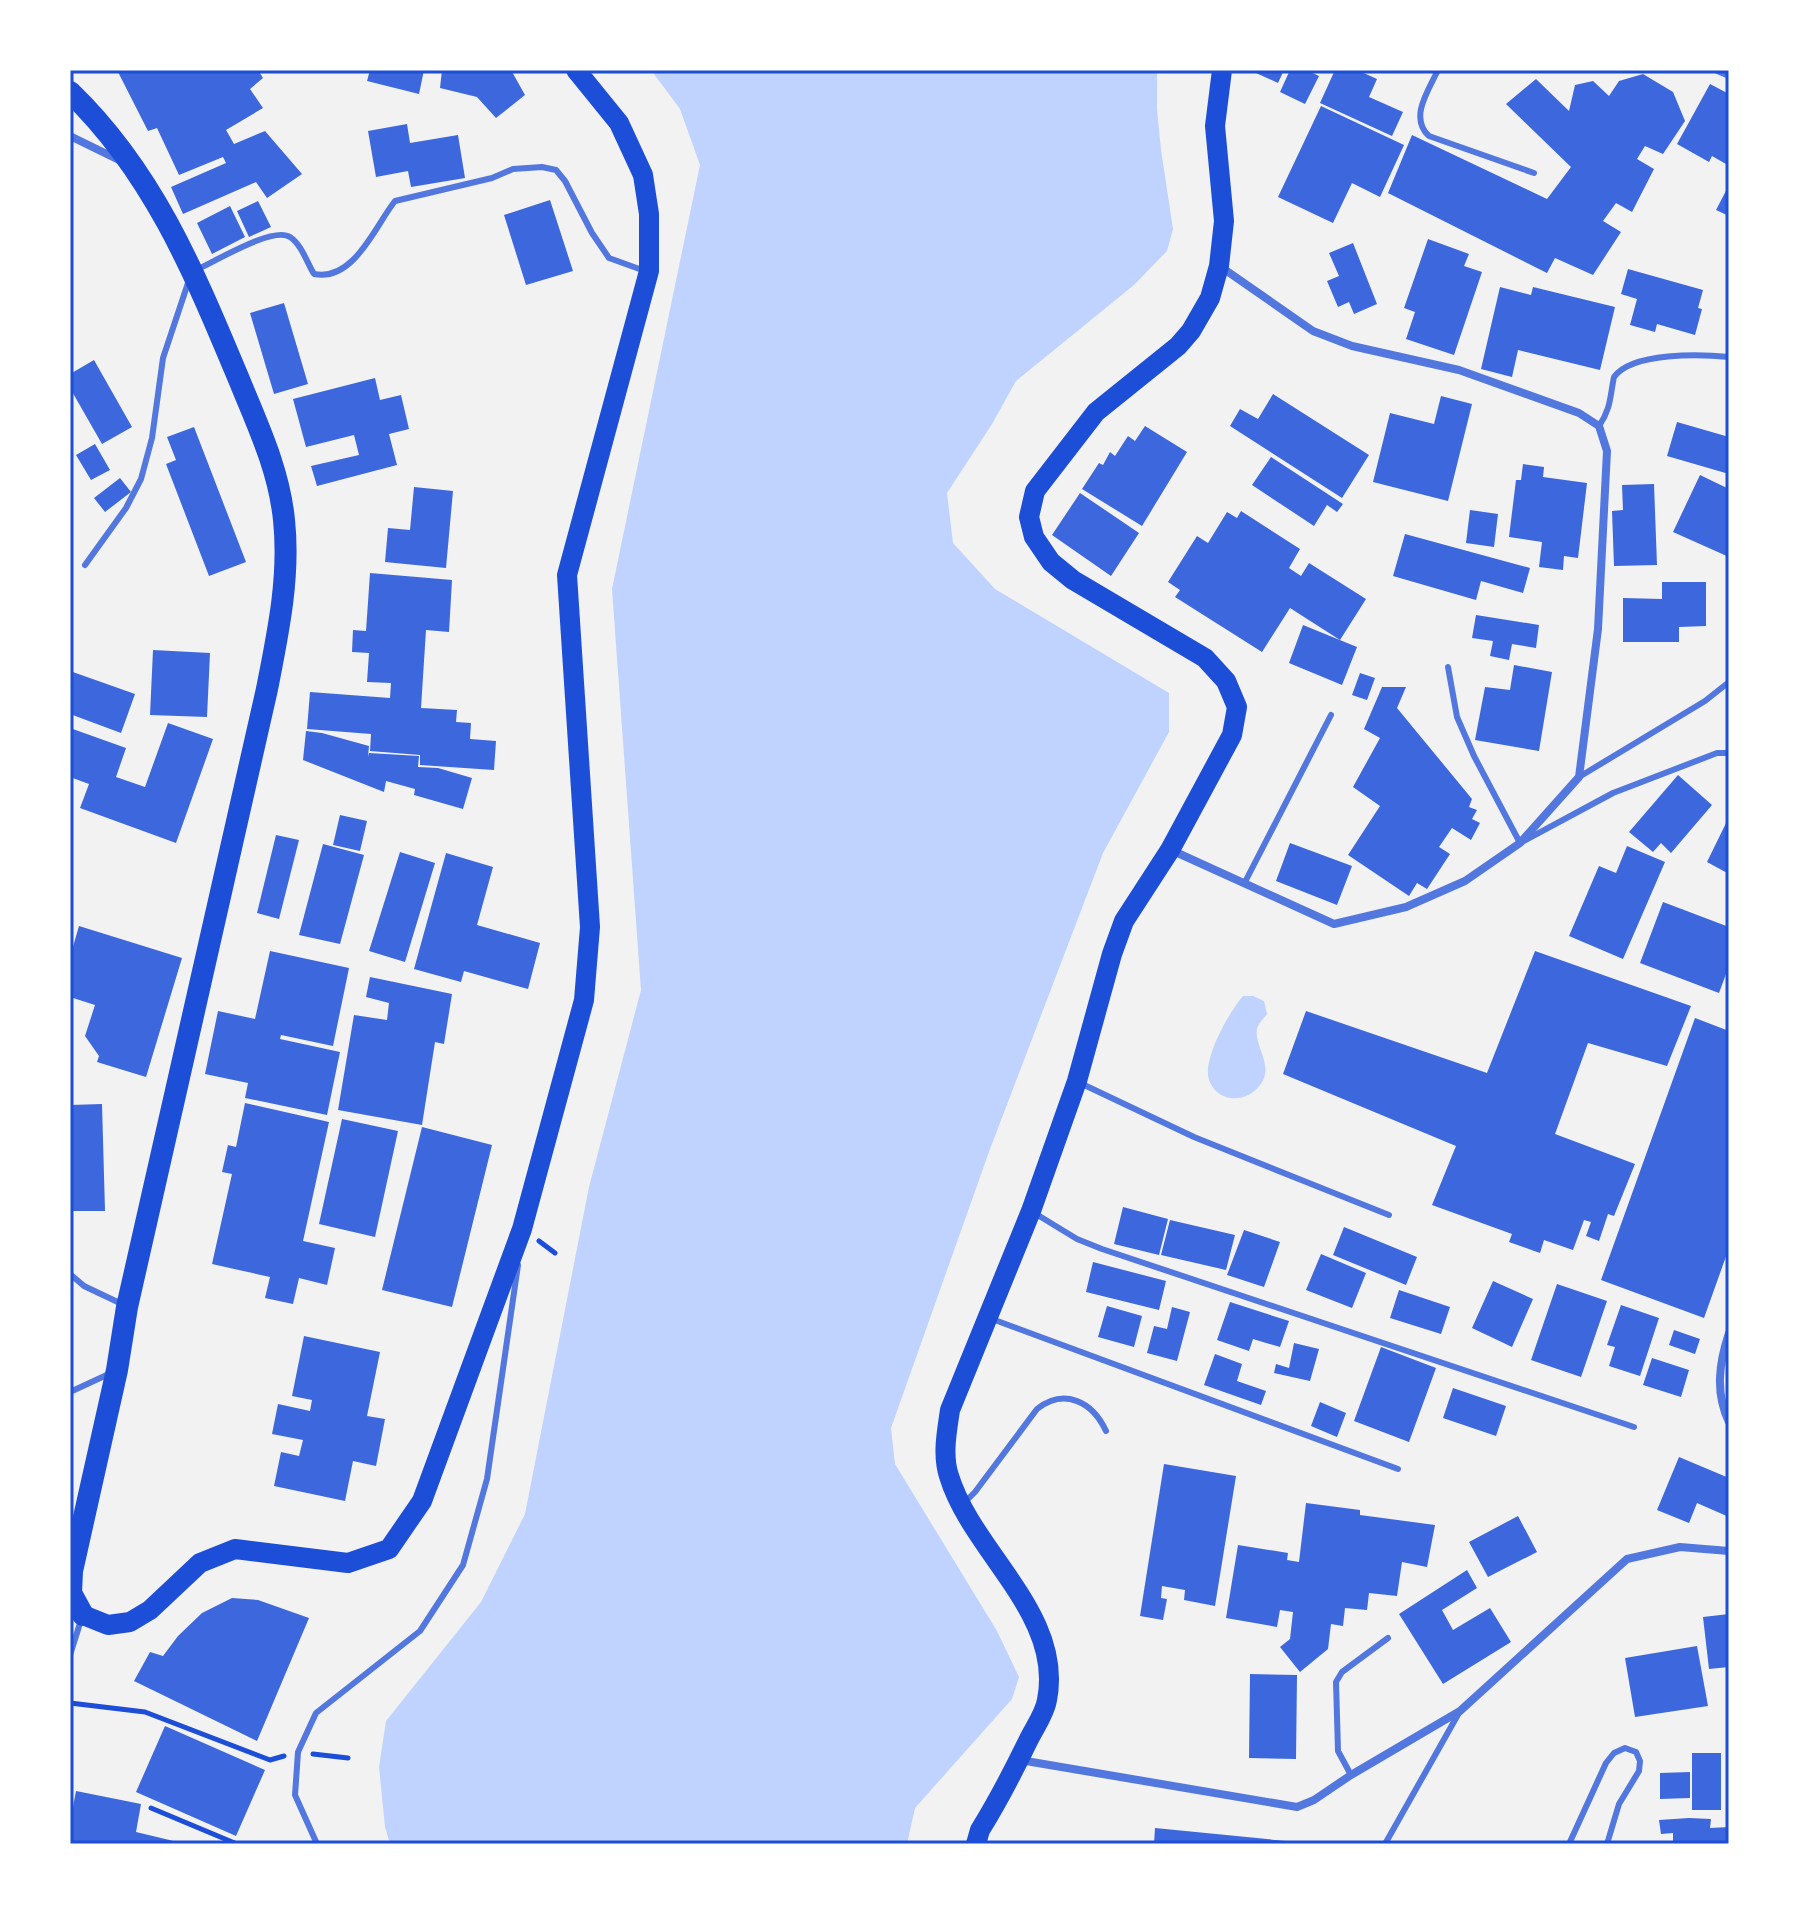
<svg xmlns="http://www.w3.org/2000/svg" width="1799" height="1914" viewBox="0 0 1799 1914" font-family="'Nunito Sans',sans-serif">
<rect width="100%" height="100%" fill="#f2f2f2"/>
<path fill="#bfd3fe" d="M651,70H1157V109L1161,150L1173,229L1167,251L1134,285L1016,381L992,424L947,493L953,543L995,589L1169,693V732L1103,853L990,1149L891,1428L895,1464L997,1631L1019,1677L1012,1699L915,1808L907,1844H390L385,1827L379,1767L386,1721L481,1602L525,1514L589,1187L641,990L612,589L700,165L680,109Z
M1243,996H1253L1264,1001L1267,1014C1264,1018 1258,1024 1257,1029C1254,1046 1273,1064 1262,1082C1250,1103 1218,1105 1209,1080C1202,1059 1230,1011 1243,996Z"/>
<path fill="#3d67dc" d="M120,70H258L263,78L250,89L263,108L226,130L234,144L265,131L302,174L267,198L256,182L183,214L171,187L226,163L223,157L179,175L157,128L148,131L118,72Z
M370,70H424L419,94L367,81Z
M442,70H511L525,95L496,118L477,97L440,88Z
M1257,70H1284L1278,83L1256,73Z
M1290,70H1306L1319,76L1305,104L1280,92Z
M1335,70H1357L1377,79L1369,97L1403,112L1392,136L1320,103Z
M1643,74L1673,92L1685,121L1663,154L1645,146L1637,159L1654,169L1632,212L1616,203L1603,221L1621,232L1593,275L1555,258L1547,273L1388,193L1412,135L1547,199L1571,167L1506,104L1536,79L1569,111L1575,85L1593,81L1609,96L1619,81Z
M1710,84L1729,94V158L1726,164L1712,156L1709,162L1677,144Z
M1321,106L1404,145L1380,197L1352,183L1333,223L1278,197Z
M407,124L410,143L458,135L465,178L411,187L408,171L376,177L368,131Z
M1729,185V216L1716,210Z
M550,200L573,271L526,285L504,215Z
M258,201L271,227L249,237L237,211Z
M230,206L245,237L212,254L197,223Z
M1428,239L1469,254L1464,266L1482,272L1454,355L1406,339L1415,312L1404,308Z
M1353,243L1377,304L1354,314L1349,302L1338,307L1327,281L1339,276L1329,253Z
M1628,269L1703,290L1698,308L1702,309L1695,335L1657,324L1655,332L1630,325L1637,299L1621,294Z
M1500,287L1531,295L1533,287L1615,307L1600,370L1518,350L1512,377L1481,369Z
M284,303L308,384L274,394L250,313Z
M94,360L132,427L102,444L70,388V374Z
M375,378L380,400L401,395L409,429L389,434L397,465L317,486L311,466L359,455L354,435L306,447L293,399Z
M1273,394L1369,455L1342,498L1230,426L1240,409L1258,419Z
M1441,396L1472,404L1448,501L1373,482L1390,413L1434,424Z
M1677,422L1729,437V474L1667,456Z
M1145,426L1187,452L1142,526L1082,489L1099,463L1103,465L1110,452L1115,456L1128,436L1135,441Z
M194,427L246,562L209,576L166,464L176,460L167,437Z
M95,444L110,470L91,480L76,455Z
M1271,457L1343,504L1337,512L1327,505L1314,526L1252,485Z
M1523,464L1544,467L1543,477L1587,483L1578,558L1564,556L1563,570L1539,567L1542,542L1509,537L1516,480H1521Z
M1700,475L1729,489V557L1673,532Z
M120,478L131,492L105,512L94,498Z
M1654,484L1657,565L1614,566L1612,511L1623,510L1622,485Z
M414,487L453,491L446,568L385,562L388,528L410,530Z
M1080,493L1139,533L1111,576L1052,535Z
M1470,510L1498,514L1494,547L1466,543Z
M1241,511L1300,549L1289,568L1301,576L1309,563L1366,599L1340,640L1290,608L1262,652L1175,597L1180,590L1168,582L1197,536L1208,543L1227,512L1237,518Z
M1405,534L1530,568L1523,593L1481,581L1476,600L1393,576Z
M370,573L452,580L449,632L426,630L421,708L457,710L456,722L471,723L470,739L496,741L494,770L420,765V755L370,751L371,734L307,729L310,692L390,698L391,683L367,682L369,653L352,652L353,630L366,631Z
M1662,582H1706V626L1679,627V642H1623V598L1662,599Z
M1476,615L1539,625L1536,648L1512,644L1509,660L1490,656L1493,641L1472,638Z
M1303,625L1357,647L1342,685L1289,663Z
M153,650L210,653L207,717L150,715Z
M1514,665L1552,672L1539,751L1475,740L1485,687L1510,690Z
M70,671L135,694L121,733L70,714Z
M1360,673L1375,678L1367,700L1352,695Z
M1382,687H1406L1397,708L1472,799L1469,807L1477,810L1472,819L1480,823L1471,840L1452,828L1439,847L1450,854L1427,889L1417,883L1409,896L1348,855L1380,806L1353,787L1380,738L1364,729Z
M168,723L213,739L176,843L80,808L89,784L70,777V728L126,748L116,777L145,787Z
M306,731L322,733L369,746L368,757L369,753L419,756L418,767L438,768L472,778L463,809L414,795L415,789L386,781L384,792L303,760Z
M1678,775L1712,805L1671,853L1661,843L1653,852L1629,832Z
M340,815L367,821L360,851L333,845Z
M1729,817V874L1707,862Z
M276,835L299,840L279,919L257,913Z
M1290,843L1352,866L1337,905L1276,881Z
M323,844L364,855L340,944L299,935Z
M1627,846L1665,862L1623,959L1569,936L1599,866L1616,873Z
M400,852L435,863L405,962L369,951Z
M446,853L493,867L477,925L540,943L528,989L464,971L461,982L414,969Z
M1663,902L1729,927V966L1719,993L1640,963Z
M79,926L182,958L146,1077L97,1062L99,1056L85,1036L95,1005L70,997V957Z
M270,951L349,968L333,1046L281,1035L280,1039L340,1052L327,1115L245,1098L248,1083L205,1074L218,1011L255,1019Z
M1535,951L1691,1006L1667,1066L1588,1043L1555,1134L1635,1164L1614,1216L1608,1214L1599,1241L1586,1236L1591,1222L1584,1220L1573,1250L1544,1240L1540,1253L1509,1242L1512,1234L1432,1205L1456,1146L1283,1074L1306,1011L1487,1073Z
M370,977L452,994L444,1044L435,1042L422,1125L338,1110L354,1015L387,1020L389,1003L366,997Z
M1695,1018L1729,1031V1248L1704,1318L1601,1280Z
M245,1103L329,1122L303,1241L335,1248L327,1285L299,1278L293,1304L265,1298L270,1277L212,1264L232,1174L222,1172L228,1145L236,1147Z
M102,1104L105,1211H70V1105Z
M342,1119L398,1131L375,1237L319,1224Z
M422,1127L492,1145L452,1307L382,1290Z
M1123,1207L1168,1219L1159,1255L1114,1244Z
M1170,1220L1235,1235L1226,1270L1161,1255Z
M1344,1227L1417,1257L1406,1285L1333,1255Z
M1244,1230L1280,1242L1264,1287L1227,1275Z
M1321,1254L1366,1273L1352,1308L1306,1290Z
M1093,1262L1166,1281L1159,1310L1086,1292Z
M1493,1281L1533,1299L1512,1347L1472,1328Z
M1557,1284L1607,1301L1581,1377L1531,1360Z
M1399,1290L1450,1307L1441,1334L1390,1318Z
M1230,1302L1289,1321L1280,1347L1253,1339L1249,1351L1217,1340Z
M1621,1305L1659,1318L1640,1376L1609,1366L1615,1347L1607,1345Z
M1107,1306L1142,1316L1134,1347L1098,1337Z
M1172,1307L1190,1312L1177,1361L1147,1353L1154,1326L1167,1329Z
M1674,1330L1700,1339L1695,1354L1669,1345Z
M304,1336L380,1352L367,1416L385,1419L376,1466L353,1461L345,1501L274,1486L281,1452L299,1456L303,1440L272,1434L278,1404L310,1411L312,1400L292,1396Z
M1294,1343L1319,1349L1310,1381L1274,1373L1276,1364L1289,1368Z
M1381,1347L1436,1368L1409,1442L1354,1421Z
M1215,1354L1242,1364L1237,1381L1266,1391L1261,1405L1204,1385Z
M1652,1358L1689,1370L1681,1397L1643,1385Z
M1453,1388L1506,1406L1496,1436L1443,1418Z
M1320,1402L1346,1413L1337,1437L1311,1426Z
M1679,1457L1729,1478V1517L1697,1503L1689,1523L1657,1510Z
M1164,1464L1236,1476L1215,1606L1184,1600L1185,1590L1162,1586L1161,1598L1167,1599L1163,1620L1140,1616Z
M1306,1503L1360,1510V1515L1435,1525L1427,1567L1402,1562L1397,1596L1369,1593L1367,1610L1345,1608L1343,1626L1331,1624L1328,1649L1300,1672L1280,1647L1290,1639L1293,1612L1280,1610L1277,1627L1226,1618L1238,1545L1288,1553L1287,1560L1299,1562Z
M1518,1516L1537,1552L1488,1577L1469,1542Z
M1467,1570L1477,1588L1442,1610L1453,1630L1490,1608L1511,1642L1443,1684L1399,1614Z
M232,1598L258,1600L309,1618L257,1741L134,1681L150,1652L163,1656L178,1636L202,1613Z
M1729,1614V1667L1709,1669L1703,1617Z
M1697,1646L1708,1706L1635,1717L1625,1658Z
M1250,1674L1297,1675L1296,1759L1249,1758Z
M165,1726L265,1770L236,1836L136,1792Z
M1692,1753H1721V1810H1692Z
M1690,1772V1798L1660,1799V1773Z
M76,1791L141,1804L136,1832L186,1844H70V1822Z
M1689,1818L1711,1819L1710,1828L1729,1827V1844H1673V1833L1661,1834L1659,1820Z
M1155,1828L1296,1842V1844H1154Z"/>
<g fill="none" stroke-linecap="round" stroke-linejoin="round">
<path stroke="#1d4ed8" stroke-width="5" d="M539,1241L555,1253
M70,1703L145,1712L270,1760L284,1756
M313,1754L348,1758
M151,1808L237,1844"/>
<path stroke="#5277de" stroke-width="6" d="M1438,70C1428,91 1409,118 1429,136L1534,173
M1715,70L1729,76
M198,269C216,261 273,226 290,237C302,245 307,263 314,274C354,282 375,226 395,201L492,178L513,169L542,167L556,170L565,181L592,233L609,258L645,271
M1599,426C1611,409 1610,396 1614,377C1632,352 1701,354 1729,357
M85,565L126,508L141,479L152,438L163,358L189,280
M1448,667L1457,717L1474,756L1520,843L1613,793L1717,753H1729
M1579,777L1705,701L1729,682
M1245,882L1331,715
M1080,1083L1194,1137L1389,1215
M1036,1214L1077,1239L1102,1249L1634,1427
M70,1274L84,1286L124,1305
M992,1319L1398,1469
M70,1392L111,1373
M964,1503L975,1492L1037,1409C1064,1388 1092,1401 1106,1431
M70,1655L81,1620
M1351,1775L1338,1751L1336,1682L1342,1672L1388,1638
M317,1844L295,1795L298,1752L316,1713L420,1631L463,1565L487,1479L518,1265
M1385,1844L1460,1711
M1569,1844L1606,1763L1614,1753L1625,1748L1636,1752L1640,1761L1639,1771L1619,1804L1607,1844"/>
<path stroke="#5277de" stroke-width="8" d="M70,136L119,160
M1171,850L1334,924L1406,907L1465,881L1520,843L1579,777L1598,629L1607,451L1599,426L1579,413L1459,370L1352,346L1313,331L1221,267
M1729,1333C1719,1363 1715,1393 1729,1422
M1020,1760L1297,1807L1314,1800L1351,1775L1460,1711L1627,1559L1680,1547L1729,1551"/>
<path stroke="#1d4ed8" stroke-width="20" d="M83,1615L108,1625L130,1622L150,1610L200,1563L235,1549L348,1563L389,1549L422,1501L522,1229L584,1000L590,927L567,575L649,271V214L643,175L619,123L576,70
M976,1844L980,1830C998,1801 1014,1770 1029,1739C1035,1727 1045,1713 1047,1700C1064,1614 972,1552 949,1476C942,1455 947,1431 950,1410L1031,1211L1077,1081L1112,954L1124,921L1170,850L1232,735L1237,707L1226,681L1205,658L1073,580L1051,562L1034,537L1029,517L1035,491L1096,412L1178,346L1191,331L1210,298L1219,266L1224,221L1215,126L1222,70"/>
<path stroke="#1d4ed8" stroke-width="22" d="M70,92C153,172 194,272 238,377C257,424 279,469 284,520C290,577 278,633 267,689L127,1307L117,1370L72,1571L71,1593L83,1615"/>
</g>
<rect width="1799" height="1914" fill="none" stroke="#ffffff" stroke-width="144"/>
<rect x="72" y="72" width="1655" height="1770" fill="none" stroke="#1d4ed8" stroke-width="3"/>
</svg>
